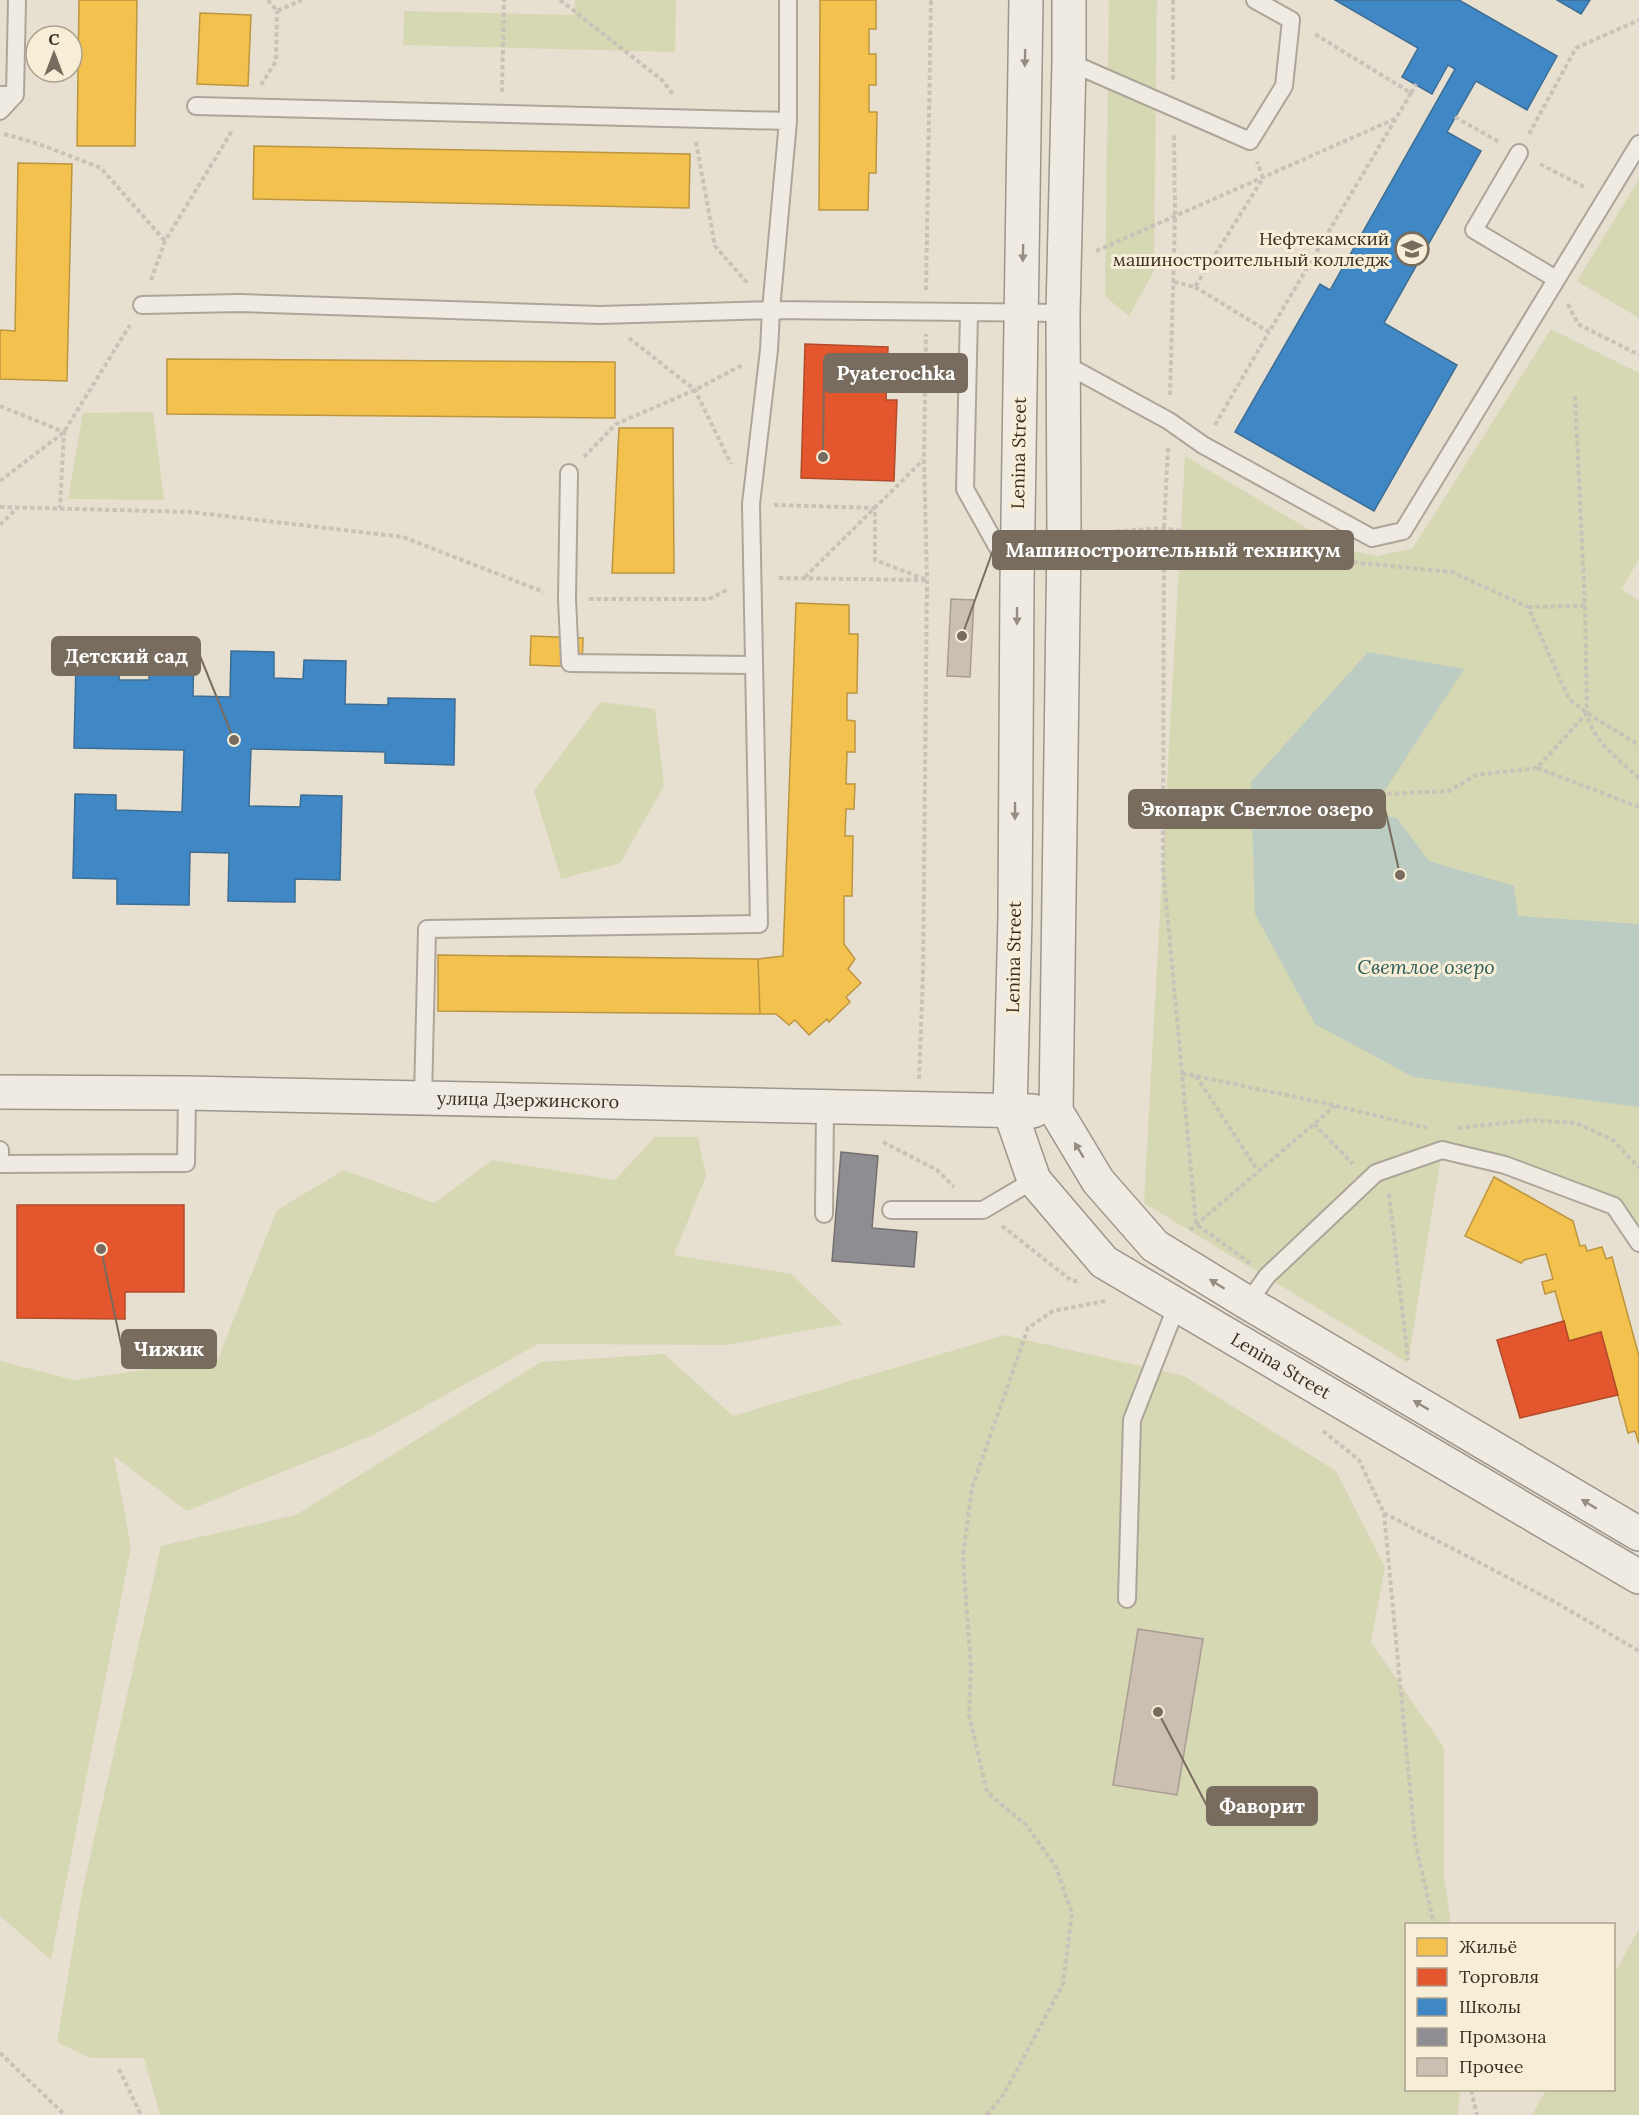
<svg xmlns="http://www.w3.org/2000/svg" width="1639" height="2115" viewBox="0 0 1639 2115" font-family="Lora,serif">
<rect width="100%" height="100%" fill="#e7e0d1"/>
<path fill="#d6d7b3" d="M575,0H676L675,52L403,45L404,11L574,15Z
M1109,0H1157L1154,271L1129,316L1105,296Z
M1639,179V318L1577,281Z
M1551,329L1639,373V559L1622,589L1639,601V1243L1614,1206L1442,1150L1408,1363L1144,1203L1185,456L1340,548L1377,556L1413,548Z
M153,412L164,500L68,499L83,413Z
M601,702L655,709L664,786L620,863L561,879L534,791Z
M655,1137H698L706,1176L674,1255L791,1274L843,1324L726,1345L538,1344L373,1435L187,1511L114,1456L131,1547L51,1960L0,1916V1361L74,1380L218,1359L277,1210L344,1170L434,1203L493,1160L615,1180Z
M1005,1335L1184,1376L1336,1471L1385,1567L1371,1642L1444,1748V1877L1451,1924H1406V2090H1460L1458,2115H160L144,2058H90L57,2042L82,1892L161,1546L296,1515L541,1362L664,1354L733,1416Z
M1639,1929V2115H1532L1546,2090H1614V1974Z"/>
<path fill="#bcccc2" d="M1368,652L1464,669L1370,813L1397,818L1429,861L1514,886L1518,916L1639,924V1107L1413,1077L1315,1024L1255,914L1251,782Z"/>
<path fill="#f2c14e" stroke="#bc9540" stroke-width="1.5" d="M79,0H137L135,146H77Z
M820,0H876V29H869V54H876V85H869V112H877L876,173H869L868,210H819Z
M200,13L251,15L248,86L197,84Z
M254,146L690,154L689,208L253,199Z
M18,163L72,164L67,381L0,379V330L15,331Z
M167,359L615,362V418L167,414Z
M619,428H673L674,573H612Z
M796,603L849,605V634H858L857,693H847V720L855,721V752H847L846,784H855L854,809H846L845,836H853L852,896H844V944L855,959L848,969L861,983L846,997L850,1002L829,1022L827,1019L809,1035L795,1020L789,1025L776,1014H760L758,959L783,956Z
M531,636L583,638L582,667L530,665Z
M438,955L758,959L760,1014L438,1011Z
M1494,1177L1573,1221L1580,1246L1585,1245L1587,1251L1602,1247L1606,1259L1612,1257L1639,1356V1444L1635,1431L1628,1433L1601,1332L1569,1341L1555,1291L1545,1294L1542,1282L1553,1279L1546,1254L1524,1260L1521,1263L1465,1236Z"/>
<path fill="#e4572e" stroke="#b24b2a" stroke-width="1.5" d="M805,344L888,347L886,400H897L894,481L801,478Z
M17,1205H184V1292H125V1319L17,1318Z
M1564,1321L1569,1341L1601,1332L1618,1395L1520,1418L1497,1340Z"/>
<path fill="#3f88c5" stroke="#3e6d94" stroke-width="1.5" d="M1335,0H1459L1557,56L1527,110L1476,81L1447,132L1481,151L1384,323L1457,365L1374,511L1235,432L1320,284L1330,290L1455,69L1448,65L1432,94L1402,77L1418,48Z
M1557,0H1590L1581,14Z
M150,649L194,650L193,696L230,697L231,651L274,652V678L303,679L304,660L346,661L345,704L388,705V698L455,699L454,765L385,763V752L251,749L249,806L300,807L301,795L342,796L340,880L295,879V902L228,901L229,853L190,852L189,905L117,904V879L73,878L75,794L116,795V810L182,812L184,750L74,748L76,663L120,664L119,680H149Z"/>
<path fill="#8d8d92" stroke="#757070" stroke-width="1.5" d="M841,1152L878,1156L872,1228L917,1232L914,1267L832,1261Z"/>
<path fill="#cbbfb2" stroke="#a89c90" stroke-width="1.5" d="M951,599L974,600L970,677L947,676Z
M1138,1629L1203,1639L1177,1795L1113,1785Z"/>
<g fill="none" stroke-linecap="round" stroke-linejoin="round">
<defs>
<path id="lane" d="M788,0V121L771,310L1063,313
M1069,62L1250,141L1284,86L1291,20L1255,0
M0,95H15L0,111
M15,95L17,0
M196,106L788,121
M1519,153L1474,230L1556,279
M142,305L239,303L600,315L771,310L769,350L751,504L759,924L427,929L423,1098
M969,313L965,489L1012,573
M1063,363L1169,421L1203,445L1372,538L1403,531L1639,144
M569,473L567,599L570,663L754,665
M0,1150V1164L186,1163L187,1093
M891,1210H983L1034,1180
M824,1214L825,1105
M1248,1303L1267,1276L1376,1173L1442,1150L1505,1165L1614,1206L1639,1243
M1127,1599L1132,1420L1177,1305"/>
<g id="secondary">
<path id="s1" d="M1026,0L1017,583L1015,917L1010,1111L1034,1180L1104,1262L1639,1577"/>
<path d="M1069,0V62L1063,313L1064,537L1056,1111L1098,1181L1155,1246L1248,1303L1639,1534"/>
<path id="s2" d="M0,1092L187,1093L1033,1111"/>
</g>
</defs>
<use href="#lane" stroke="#ada599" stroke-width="20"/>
<use href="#secondary" stroke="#9c958a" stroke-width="36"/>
<path stroke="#c8c2b9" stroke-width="4" stroke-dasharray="4.5 3" stroke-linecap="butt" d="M268,0L277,11L302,0
M560,0L662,80L674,96
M1173,0V83
M261,85L276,61L277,11
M502,92L504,0
M1411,93L1416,84
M1455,117L1499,142
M4,134L39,144L101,168L165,241
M1529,134L1576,48L1639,20
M696,142L715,246L749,285
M1540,164L1586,188
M1096,251L1397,118
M151,280L165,241L233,129
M1174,282L1195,287L1263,178L1257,162
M1195,287L1269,332L1411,93L1313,33
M926,290L931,0
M1568,304L1578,324L1639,355
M629,338L695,390L731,464
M1170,395L1175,218L1174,133
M1575,396L1585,606L1587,713C1592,741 1619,759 1639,778
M0,406L64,432L60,508
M1215,425L1269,332
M1168,448L1164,528L1163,868L1196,1224L1250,1263
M584,457L616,424L695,390L744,364
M0,481L64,432L130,325
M774,505L875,508V560L927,580L776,578
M0,507L190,512L403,537L544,592
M0,525L16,509
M1094,533L1164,528L1359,563L1452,572L1528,607L1569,699L1587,713L1639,745
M805,577L923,460
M589,599H709L729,589
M1528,607L1585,606
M1537,768L1639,807
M1163,795L1197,801H1228L1449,791L1476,775L1537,768L1587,713
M1182,1073L1324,1103L1427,1128
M1196,1076L1258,1171
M919,1079L923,976L927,580L924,459L926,334
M1314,1124L1353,1164
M1458,1128L1531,1120L1576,1123L1613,1140L1639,1168
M883,1142L937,1170L954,1187
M1389,1194L1408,1360
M1002,1226L1072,1281H1078
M1190,1230L1335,1106
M1323,1431L1359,1460L1384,1513L1415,1842L1434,1924
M1384,1513L1555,1602L1639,1651
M0,2053L65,2115
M119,2069L141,2115
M1471,2090L1477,2115
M987,2115L1004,2094L1063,1984L1072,1913L1056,1867L1026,1825L987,1792L969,1715L971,1668L963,1557L972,1488L1028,1328L1053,1311L1105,1301"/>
<use href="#lane" stroke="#efebe3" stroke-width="16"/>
<use href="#secondary" stroke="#efebe3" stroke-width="33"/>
</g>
<defs><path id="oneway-solid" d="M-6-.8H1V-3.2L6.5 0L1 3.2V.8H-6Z" transform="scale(1.5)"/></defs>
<g fill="#968c82">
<use href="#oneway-solid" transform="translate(1025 58) rotate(91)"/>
<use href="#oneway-solid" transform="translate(1023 253) rotate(91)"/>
<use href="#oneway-solid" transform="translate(1017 616) rotate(90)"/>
<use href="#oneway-solid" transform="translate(1015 811) rotate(90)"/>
<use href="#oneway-solid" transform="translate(1079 1150) rotate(-121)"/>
<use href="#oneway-solid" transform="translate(1217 1284) rotate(-148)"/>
<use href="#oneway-solid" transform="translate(1421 1405) rotate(-149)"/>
<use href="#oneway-solid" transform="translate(1589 1504) rotate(-149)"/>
</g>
<defs>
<symbol id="university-ring" viewBox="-11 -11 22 22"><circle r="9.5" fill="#f7eed8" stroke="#786c5e" stroke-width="1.5"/><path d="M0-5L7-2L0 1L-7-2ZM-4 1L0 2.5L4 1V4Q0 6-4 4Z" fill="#786c5e"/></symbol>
</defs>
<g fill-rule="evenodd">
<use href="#university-ring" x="1393" y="230" width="38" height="38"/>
</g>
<g text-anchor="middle" stroke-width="6" stroke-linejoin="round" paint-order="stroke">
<g font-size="18" fill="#3d2e20" stroke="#f7eed8" text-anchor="end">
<text x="1389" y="245">Нефтекамский<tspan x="1389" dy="21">машиностроительный колледж</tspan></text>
</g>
<g font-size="18" fill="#3d2e20" stroke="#f7eed8">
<text transform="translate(1019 453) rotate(-89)" y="6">Lenina Street</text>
<text transform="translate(1014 957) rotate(-89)" y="6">Lenina Street</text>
<text dy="6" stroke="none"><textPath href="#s2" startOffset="528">улица Дзержинского</textPath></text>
<text dy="6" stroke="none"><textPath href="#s1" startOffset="1497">Lenina Street</textPath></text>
</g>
<g font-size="20" font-style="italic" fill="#2f5d5a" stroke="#f7eed8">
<text x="1426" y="974">Светлое озеро</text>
</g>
</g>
<path fill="none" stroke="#786c5e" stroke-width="2" d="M823 457L824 373M962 636L993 550M234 740L200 656M1400 875L1385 809M101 1249L122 1349M1158 1712L1207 1806"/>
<g fill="#786c5e" stroke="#f7eed8" stroke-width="2">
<circle cx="823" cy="457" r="6"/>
<circle cx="962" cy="636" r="6"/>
<circle cx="234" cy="740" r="6"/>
<circle cx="1400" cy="875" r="6"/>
<circle cx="101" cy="1249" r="6"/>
<circle cx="1158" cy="1712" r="6"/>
</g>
<g fill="#786c5e" stroke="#786c5e" stroke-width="2">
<rect x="824" y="354" width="143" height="38" rx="6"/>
<rect x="993" y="531" width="360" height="38" rx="6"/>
<rect x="52" y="637" width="148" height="38" rx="6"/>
<rect x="1129" y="790" width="256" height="38" rx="6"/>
<rect x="122" y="1330" width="94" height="38" rx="6"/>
<rect x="1207" y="1787" width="110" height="38" rx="6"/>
</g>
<g font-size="20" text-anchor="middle" font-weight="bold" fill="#fff">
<text x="896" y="380">Pyaterochka</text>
<text x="1173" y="557">Машиностроительный техникум</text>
<text x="126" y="663">Детский сад</text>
<text x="1257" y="816">Экопарк Светлое озеро</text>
<text x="169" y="1356">Чижик</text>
<text x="1262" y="1813">Фаворит</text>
</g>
<rect x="1405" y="1923" width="210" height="168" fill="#f7eed8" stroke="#ada18e" stroke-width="1.5"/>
<rect x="1417" y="1938" width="30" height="18" fill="#f2c14e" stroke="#ada18e" stroke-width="1.5"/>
<text x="1459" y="1953" font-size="18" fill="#3d2e20">Жильё</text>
<rect x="1417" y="1968" width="30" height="18" fill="#e4572e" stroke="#ada18e" stroke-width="1.5"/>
<text x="1459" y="1983" font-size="18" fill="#3d2e20">Торговля</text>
<rect x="1417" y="1998" width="30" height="18" fill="#3f88c5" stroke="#ada18e" stroke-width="1.5"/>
<text x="1459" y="2013" font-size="18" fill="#3d2e20">Школы</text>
<rect x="1417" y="2028" width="30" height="18" fill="#8d8d92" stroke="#ada18e" stroke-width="1.5"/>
<text x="1459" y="2043" font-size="18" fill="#3d2e20">Промзона</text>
<rect x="1417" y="2058" width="30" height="18" fill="#cbbfb2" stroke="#ada18e" stroke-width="1.5"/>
<text x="1459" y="2073" font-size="18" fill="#3d2e20">Прочее</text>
<g transform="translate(54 54)"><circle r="28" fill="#f7eed8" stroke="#ada18e" stroke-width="1.5"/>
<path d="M0-4.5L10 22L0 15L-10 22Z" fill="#786c5e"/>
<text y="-9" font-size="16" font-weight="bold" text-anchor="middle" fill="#3d2e20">С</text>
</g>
</svg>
